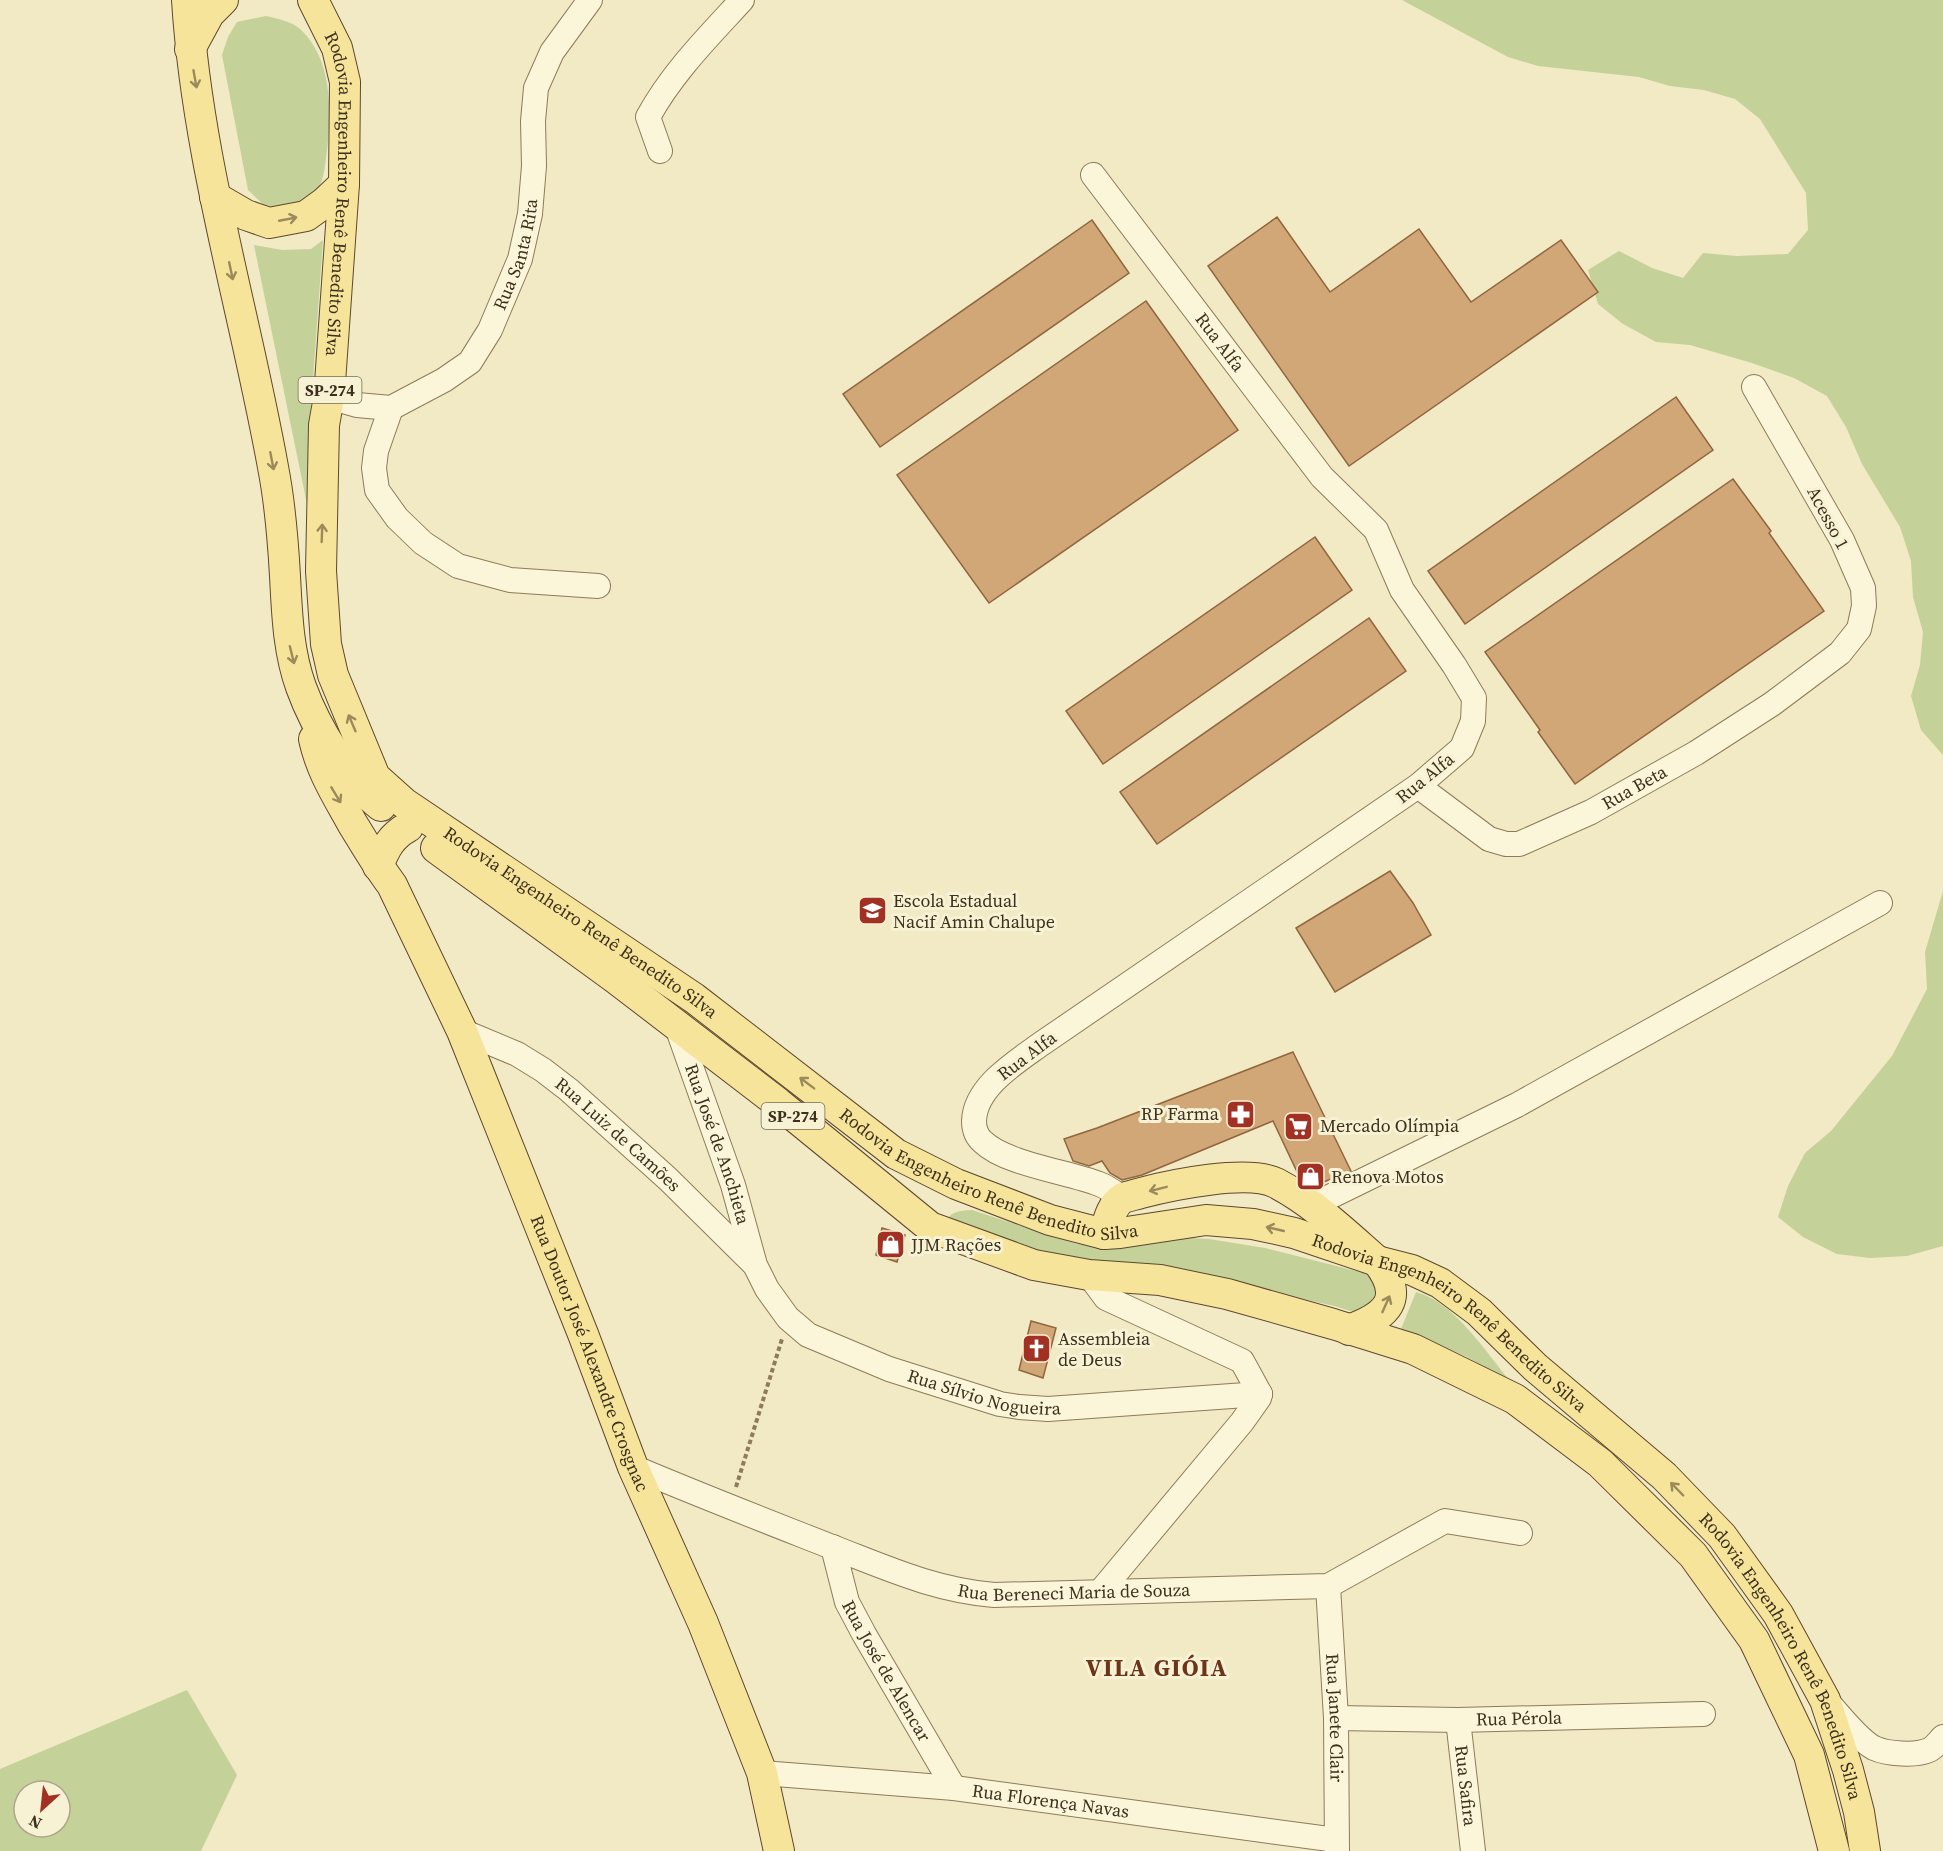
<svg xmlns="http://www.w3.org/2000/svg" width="1943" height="1851" viewBox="0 0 1943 1851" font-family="'Source Serif 4',serif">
<rect width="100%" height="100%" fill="#f2e9c5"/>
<path fill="#c4d198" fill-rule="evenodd" d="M1402,0H1943V755L1921,730L1911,696L1920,665L1923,632L1913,597L1911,561L1900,527L1862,464L1846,427L1827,396L1794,378L1752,363L1690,345L1656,342L1623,324L1598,304L1588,270L1619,251L1652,268L1683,278L1703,253L1737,256L1788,254L1808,230L1806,193L1760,119L1735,99L1704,90L1670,86L1639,77L1538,66L1508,57Z
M266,16C278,19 291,21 300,29C332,58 332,111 327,150C325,162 325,180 317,190C303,206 287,207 267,208L248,190L222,55L228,37L237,22Z
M323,240L310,421L309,514L254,245L282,250L311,249Z
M1943,891V1246L1907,1256L1870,1258L1837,1254L1803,1237L1778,1217L1788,1186L1805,1153L1831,1131L1892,1056L1927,989L1925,952Z
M972,1210L1077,1244L1122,1246L1175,1237L1209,1239L1265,1248L1364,1273L1373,1279L1376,1297L1363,1308L1353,1312L1335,1306L1150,1267L1026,1256L945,1223C951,1211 959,1211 972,1210Z
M1416,1292C1453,1301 1486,1352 1510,1381L1465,1356L1401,1329Z
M187,1690L237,1775L201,1851H0V1769ZM24,1791H60V1827H24Z"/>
<path fill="#d2a778" stroke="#8f663d" stroke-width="1.5" d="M1277,217L1330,292L1419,229L1471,302L1561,240L1598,292L1349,466L1208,266Z
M1092,220L1129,273L880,447L843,394Z
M1146,301L1238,430L989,603L897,475Z
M1676,397L1713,450L1465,624L1428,571Z
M1733,479L1771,531L1769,533L1824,611L1575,784L1538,732L1540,730L1485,652Z
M1315,537L1352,590L1103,764L1066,711Z
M1369,618L1406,671L1157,844L1120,792Z
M1390,871L1413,903L1431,935L1335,992L1296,928Z
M1293,1052L1351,1171L1314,1186L1299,1176L1273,1121L1142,1175L1122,1180L1110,1173L1102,1161L1089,1166L1073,1161L1064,1139L1097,1128Z
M882,1228L905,1235L897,1262L876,1255Z
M1031,1321L1056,1328L1043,1378L1019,1370Z"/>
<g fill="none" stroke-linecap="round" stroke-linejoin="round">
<defs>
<g id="minor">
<path d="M660,151L648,117C672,73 708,37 742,0"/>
<path id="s1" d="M1093,175L1322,477L1376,530L1402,590L1454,665L1474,698L1473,721L1462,748L1418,786L1041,1044C1016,1062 975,1087 974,1121C974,1129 977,1137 983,1142C1006,1164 1068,1172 1099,1184C1108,1187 1115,1193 1123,1199"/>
<path id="s2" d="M329,397L357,405L391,408L444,380L470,362L490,330L520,259L530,214L534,166L533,121L536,88L552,52L590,0"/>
<path d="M391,408L376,451L374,468L377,490L397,518L423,543L458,566L510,580L598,586"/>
<path id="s3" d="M1418,786L1489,839L1506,844H1519L1591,812L1696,753L1772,704L1840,653L1859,629L1864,606L1863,588L1842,540L1754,387"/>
<path id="s4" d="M677,1027L733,1185L755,1265L767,1289L788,1318L808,1335L889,1369L1000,1404L1019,1407L1048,1409L1260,1394"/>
<path id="s5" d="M462,1031L517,1054L543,1070L569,1090L668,1179L753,1263"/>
<path d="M1313,1205L1517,1105L1880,903"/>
<path d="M1089,1275L1106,1298L1242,1361L1260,1394"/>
<path id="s6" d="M633,1467C699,1495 766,1521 832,1547C887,1568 934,1590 994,1595L1328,1586L1445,1521L1520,1533"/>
<path id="s7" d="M833,1547L847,1602L864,1634L954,1788"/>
<path id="s8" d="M1328,1586L1336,1718L1337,1851"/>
<path d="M1100,1592L1242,1422L1259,1398L1260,1394"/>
<path d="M1827,1701C1838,1714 1860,1741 1874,1748C1887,1754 1916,1756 1929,1750C1934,1748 1939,1741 1943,1737"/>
<path id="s9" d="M1336,1718L1458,1720L1703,1714"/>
<path id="s10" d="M1458,1720L1473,1851"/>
<path id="s11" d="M762,1773L954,1788L1336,1840"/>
</g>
<g id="major">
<path d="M187,0C197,159 245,312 273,467C280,503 283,540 285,576C287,613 288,651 301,687C316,728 347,780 381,806"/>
<path id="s12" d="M313,0L337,48L345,82L344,184L329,397L324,425L321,571L326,644L333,675L375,777L404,803L694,998L896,1154L956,1184L1050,1220L1104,1234L1120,1233L1206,1220L1253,1224L1294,1233L1377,1261L1412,1270L1440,1283L1479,1312L1535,1367L1664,1476L1722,1536L1778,1614L1825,1700L1848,1770L1859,1812L1865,1851"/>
<path d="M190,49L209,14L223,0"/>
<path d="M215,197L246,215L269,223L306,216L324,203L344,184"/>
<path id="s13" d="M314,739C321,771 336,794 352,823C365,844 377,865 392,885L462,1031L583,1334L633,1467L703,1623L762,1773L779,1851"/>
<path d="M436,848L615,978L778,1103L930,1227L1034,1265L1089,1275L1160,1280L1227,1294L1333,1324L1413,1349L1515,1399L1600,1463L1693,1555L1754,1640L1809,1755L1834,1851"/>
<path d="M378,866C385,849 391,836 408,827"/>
<path d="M1104,1234C1108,1222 1111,1205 1123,1198C1128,1196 1135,1195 1141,1193C1171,1185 1248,1169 1276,1183C1314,1203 1345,1233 1377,1261C1406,1299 1387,1316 1349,1330"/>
</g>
</defs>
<use href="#minor" stroke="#8e7b59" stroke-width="26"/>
<use href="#major" stroke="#5c482e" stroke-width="32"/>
<path stroke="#8e7b59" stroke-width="4" stroke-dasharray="4.5 3" stroke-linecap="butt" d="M736,1487L782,1339"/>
<use href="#minor" stroke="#fbf5d9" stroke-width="24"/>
<use href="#major" stroke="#f7e49b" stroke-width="30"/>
</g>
<defs><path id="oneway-shaft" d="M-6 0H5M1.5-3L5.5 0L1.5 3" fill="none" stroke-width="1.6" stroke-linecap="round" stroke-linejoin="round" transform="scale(1.5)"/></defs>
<g stroke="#9a8a5c">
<use href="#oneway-shaft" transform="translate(195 79) rotate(80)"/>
<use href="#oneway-shaft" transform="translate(288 219) rotate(-11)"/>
<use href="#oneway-shaft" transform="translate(231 271) rotate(78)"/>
<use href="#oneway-shaft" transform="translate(272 461) rotate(79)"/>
<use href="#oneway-shaft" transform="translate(322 533) rotate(-88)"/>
<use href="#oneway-shaft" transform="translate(292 655) rotate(76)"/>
<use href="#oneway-shaft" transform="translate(352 723) rotate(-113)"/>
<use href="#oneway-shaft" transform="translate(336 795) rotate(59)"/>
<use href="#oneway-shaft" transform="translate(807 1083) rotate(-143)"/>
<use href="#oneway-shaft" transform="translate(1158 1189) rotate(166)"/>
<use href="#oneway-shaft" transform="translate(1275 1229) rotate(-167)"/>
<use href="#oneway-shaft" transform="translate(1386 1304) rotate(-66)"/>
<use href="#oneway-shaft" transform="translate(1677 1489) rotate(-134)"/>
</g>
<defs>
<symbol id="school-square" viewBox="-11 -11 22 22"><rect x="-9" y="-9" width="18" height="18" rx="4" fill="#a23124" stroke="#f8f2d5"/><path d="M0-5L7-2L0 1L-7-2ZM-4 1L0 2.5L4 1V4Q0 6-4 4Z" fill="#fff"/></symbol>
<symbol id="pharmacy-square" viewBox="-11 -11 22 22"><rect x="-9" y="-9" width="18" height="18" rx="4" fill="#a23124" stroke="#f8f2d5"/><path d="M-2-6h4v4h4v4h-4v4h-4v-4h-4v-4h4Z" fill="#fff"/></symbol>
<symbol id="supermarket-square" viewBox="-11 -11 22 22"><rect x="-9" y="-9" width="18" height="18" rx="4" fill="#a23124" stroke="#f8f2d5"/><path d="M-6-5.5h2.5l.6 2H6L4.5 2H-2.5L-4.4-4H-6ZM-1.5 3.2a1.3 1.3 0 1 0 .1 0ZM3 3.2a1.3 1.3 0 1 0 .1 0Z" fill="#fff"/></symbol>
<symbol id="shop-square" viewBox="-11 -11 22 22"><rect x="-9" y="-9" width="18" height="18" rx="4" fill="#a23124" stroke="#f8f2d5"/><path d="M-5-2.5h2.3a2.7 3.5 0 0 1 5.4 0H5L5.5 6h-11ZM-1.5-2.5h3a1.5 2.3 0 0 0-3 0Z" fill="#fff"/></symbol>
<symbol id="church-square" viewBox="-11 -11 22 22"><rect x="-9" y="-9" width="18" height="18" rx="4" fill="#a23124" stroke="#f8f2d5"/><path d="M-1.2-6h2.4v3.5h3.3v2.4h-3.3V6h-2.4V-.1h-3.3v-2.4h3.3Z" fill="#fff"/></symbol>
</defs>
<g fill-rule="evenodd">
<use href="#school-square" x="856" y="894" width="33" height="33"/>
<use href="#pharmacy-square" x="1224" y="1098" width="33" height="33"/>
<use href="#supermarket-square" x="1282" y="1110" width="33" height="33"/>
<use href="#shop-square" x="1294" y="1160" width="33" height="33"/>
<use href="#shop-square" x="874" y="1228" width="33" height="33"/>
<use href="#church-square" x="1020" y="1332" width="33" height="33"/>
</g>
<g text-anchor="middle" stroke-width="6" stroke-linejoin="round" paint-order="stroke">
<g fill="#f8f2d5" stroke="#756b55" stroke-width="1.5">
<rect x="298.5" y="377" width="63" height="26" rx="4.5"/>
<rect x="761.5" y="1103" width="63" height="26" rx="4.5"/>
</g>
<g font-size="16" font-weight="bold" fill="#3d311e">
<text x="330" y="396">SP-274</text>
<text x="793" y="1122">SP-274</text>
</g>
<g font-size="18" fill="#3d311e" stroke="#f8f2d5">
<text dy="6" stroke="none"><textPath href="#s12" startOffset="200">Rodovia Engenheiro Renê Benedito Silva</textPath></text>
<text dy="6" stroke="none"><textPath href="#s2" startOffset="273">Rua Santa Rita</textPath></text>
<text dy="6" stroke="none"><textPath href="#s1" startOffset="210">Rua Alfa</textPath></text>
<text transform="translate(1828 518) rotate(62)" y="6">Acesso 1</text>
<text transform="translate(1425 778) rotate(-39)" y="6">Rua Alfa</text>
<text dy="6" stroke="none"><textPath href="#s3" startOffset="248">Rua Beta</textPath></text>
<text dy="6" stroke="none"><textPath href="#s12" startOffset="1046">Rodovia Engenheiro Renê Benedito Silva</textPath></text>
<text transform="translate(1027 1056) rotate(-37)" y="6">Rua Alfa</text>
<text dy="6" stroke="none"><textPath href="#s5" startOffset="189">Rua Luiz de Camões</textPath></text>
<text dy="6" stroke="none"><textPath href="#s4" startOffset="124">Rua José de Anchieta</textPath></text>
<text dy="6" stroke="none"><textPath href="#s12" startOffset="1532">Rodovia Engenheiro Renê Benedito Silva</textPath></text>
<text dy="6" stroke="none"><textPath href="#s12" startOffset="2036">Rodovia Engenheiro Renê Benedito Silva</textPath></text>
<text dy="6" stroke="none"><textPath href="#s13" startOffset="675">Rua Doutor José Alexandre Crosgnac</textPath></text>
<text dy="6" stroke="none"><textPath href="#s4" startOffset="526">Rua Sílvio Nogueira</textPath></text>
<text dy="6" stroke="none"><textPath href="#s6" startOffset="464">Rua Bereneci Maria de Souza</textPath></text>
<text dy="6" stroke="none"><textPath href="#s12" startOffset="2522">Rodovia Engenheiro Renê Benedito Silva</textPath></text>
<text dy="6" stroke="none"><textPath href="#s7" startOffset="136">Rua José de Alencar</textPath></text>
<text dy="6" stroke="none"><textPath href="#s8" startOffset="132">Rua Janete Clair</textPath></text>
<text dy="6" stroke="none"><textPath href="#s9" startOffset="183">Rua Pérola</textPath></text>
<text dy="6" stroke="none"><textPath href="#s10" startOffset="66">Rua Safira</textPath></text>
<text dy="6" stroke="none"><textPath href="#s11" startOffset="290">Rua Florença Navas</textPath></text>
</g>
<g font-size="18" fill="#3d311e" stroke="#f8f2d5" text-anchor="start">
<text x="893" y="907">Escola Estadual<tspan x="893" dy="21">Nacif Amin Chalupe</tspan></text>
<text x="1219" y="1120" text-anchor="end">RP Farma</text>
<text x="1320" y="1132">Mercado Olímpia</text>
<text x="1331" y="1183">Renova Motos</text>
<text x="911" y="1251">JJM Rações</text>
<text x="1058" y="1345">Assembleia<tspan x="1058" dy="21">de Deus</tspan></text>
</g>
<g font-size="24" font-weight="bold" letter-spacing="1.5" fill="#6d341a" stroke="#f8f2d5">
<text x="1157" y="1676">VILA GIÓIA</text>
</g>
</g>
<g transform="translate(42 1809) rotate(207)"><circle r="28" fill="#f8f2d5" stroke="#ada58c" stroke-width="1.5"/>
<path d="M0-4.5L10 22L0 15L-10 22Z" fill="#a23124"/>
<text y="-9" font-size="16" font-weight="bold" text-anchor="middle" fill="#3d311e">N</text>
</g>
</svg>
